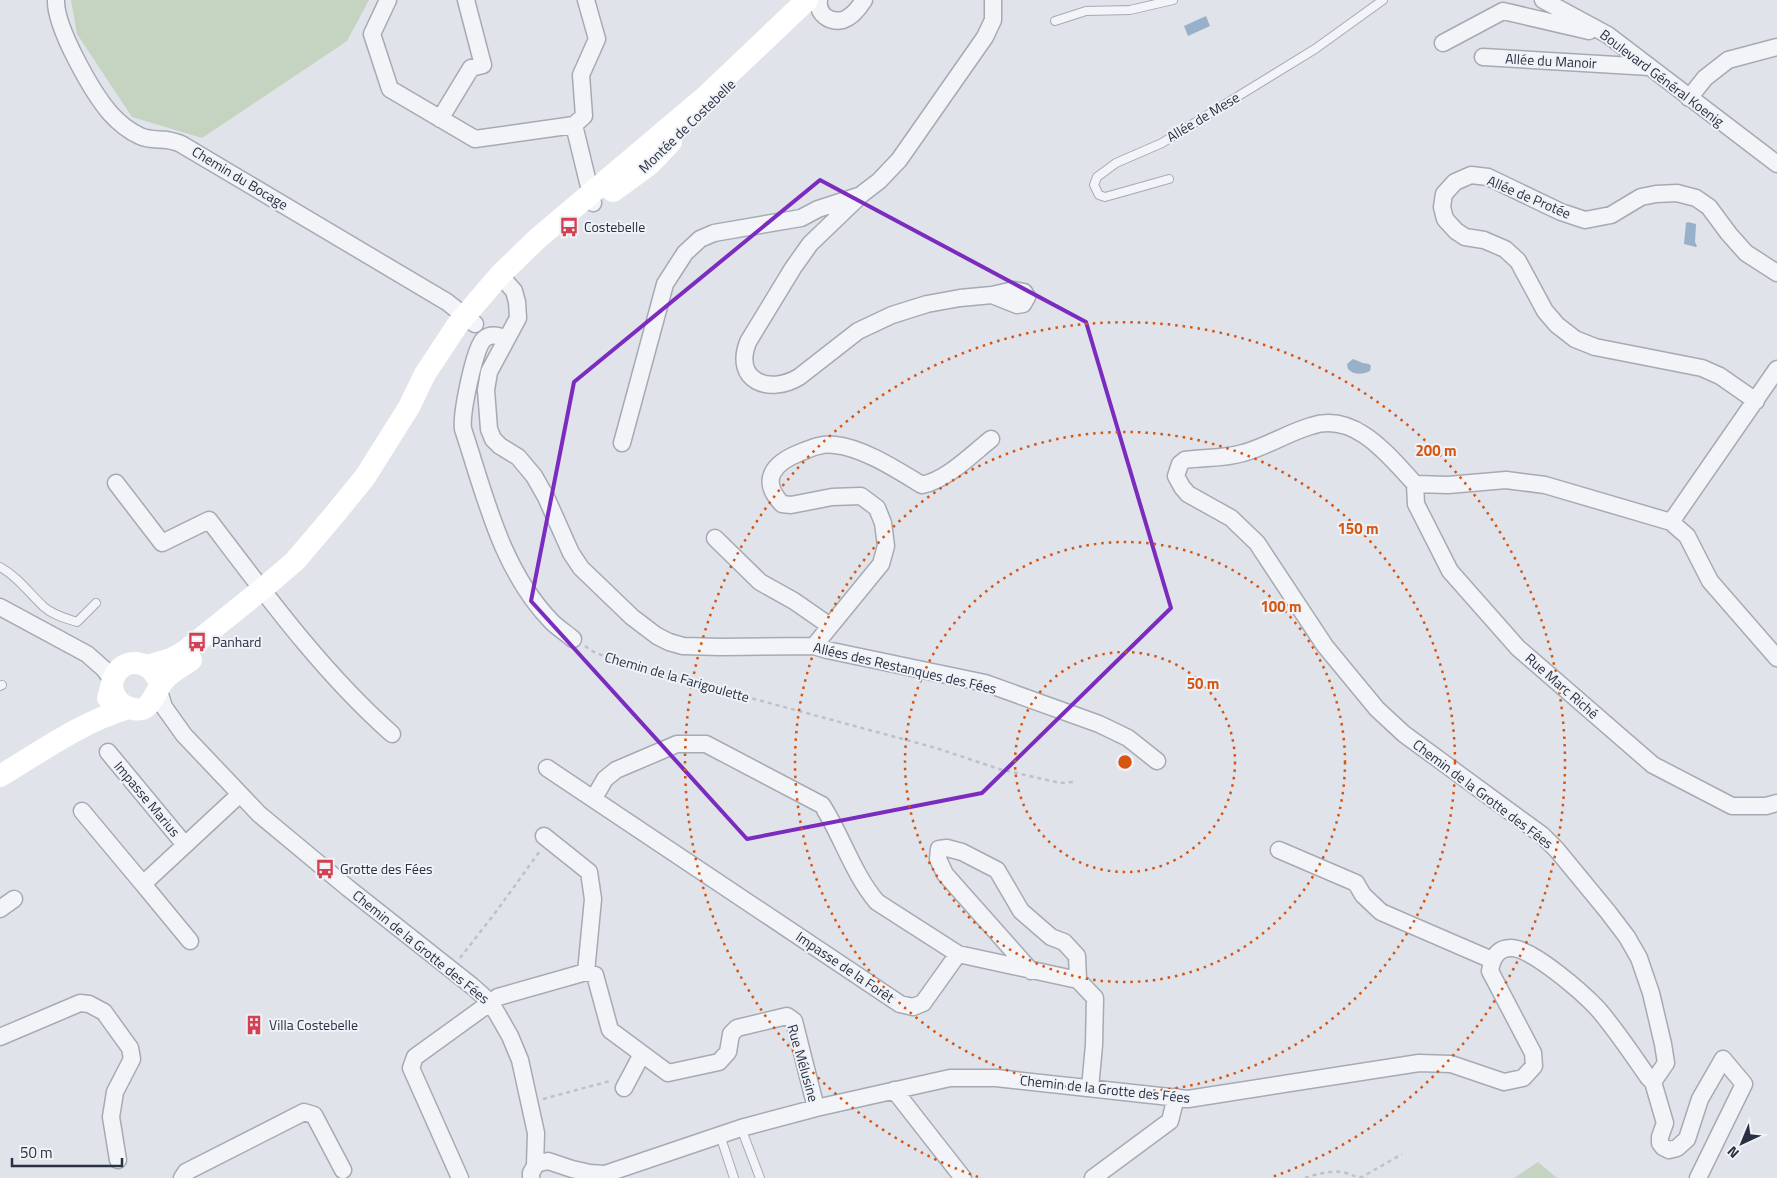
<svg xmlns="http://www.w3.org/2000/svg" width="1777" height="1178" viewBox="0 0 1777 1178" font-family="'Titillium Web',sans-serif">
<rect width="100%" height="100%" fill="#e0e3e9"/>
<path fill="#c5d4c0" d="M71,0H369L347,41L202,138L132,117L77,34Z
M1538,1162L1557,1178H1514Z"/>
<path fill="#99b0cb" d="M1206,16L1210,26L1188,36L1184,26Z
M1688,222L1696,224L1695,242L1697,246L1696,247L1684,244L1686,223Z
M1353,359L1363,363L1369,364L1371,366L1370,371C1362,375 1354,375 1348,369L1347,364Z"/>
<g fill="none" stroke-linecap="round" stroke-linejoin="round">
<defs>
<path id="lane" d="M1055,21L1086,11L1130,10L1173,0
M1169,179L1105,197L1099,195L1094,185L1097,177L1116,163L1162,143L1315,49L1383,0
M0,567C18,577 29,593 44,607C53,615 65,618 77,622L96,603
M0,686L2,685
M741,1128L760,1178
M720,1135L734,1178"/>
<path id="street" d="M56,0C55,27 92,92 110,113C118,122 129,131 140,136C148,140 158,139 167,140C172,141 177,142 181,144L447,302L475,324
M388,0L372,34L390,89L475,139L574,125L584,116L581,75L597,39L586,0
M819,0C817,14 829,23 843,20C852,17 859,8 864,0
M1543,0L1608,35L1777,164
M1443,43L1503,11L1589,31
M1483,57L1650,67
M1689,98L1705,78L1728,60L1777,47
M440,119L471,68L483,65L466,0
M574,125L593,203
M500,275L514,291L517,302L518,318L489,372L486,390L489,429L493,439L500,446L518,457L534,476L546,497L571,553L581,568L632,617L657,636L669,642L683,646L721,647L814,646L827,650L985,683L1099,724L1128,738L1157,761
M992,295L1017,305L1023,304L1027,297L1024,292L1014,290L992,295L960,298L927,304L892,315L858,331L799,377C769,395 733,381 748,342L793,268L810,244L862,194L879,181L899,160L985,37L993,20V0
M506,338C499,336 491,333 484,339C474,348 461,415 463,429C485,495 501,570 552,622C558,628 566,633 573,639
M1756,401L1720,376L1702,368L1595,347L1575,339L1557,325L1545,311L1518,261L1505,249L1484,240L1465,237L1456,231L1445,219L1442,207L1444,194L1455,182L1471,175L1488,177L1561,212L1585,220L1611,215L1641,197L1656,194L1677,193L1696,198L1709,207L1729,234L1746,253L1777,273
M622,443L665,284L685,253L700,239L714,233L801,218L818,209L858,196
M116,483L162,543L209,520C266,595 322,672 392,734
M1415,484L1416,504L1450,571L1518,648L1653,765L1732,806H1766L1777,803
M1671,522L1687,536L1710,581L1777,658
M715,538L760,582L794,601L830,626
M0,607L87,654L104,669L113,681
M814,646L881,564L886,546L883,523L877,508L861,496L832,497L791,505L782,504C759,480 774,463 799,453C811,448 822,443 835,445C864,448 897,470 922,485C948,479 971,455 991,439
M158,688L164,707L184,735L259,814L348,888L472,986L490,1002L498,1015L510,1036L520,1060L536,1133L535,1166L531,1173V1178
M108,752L185,845
M547,768L900,1004L913,1007L923,1003L958,954
M594,798L605,779L616,770L677,744H706L822,805C842,836 853,874 877,902L958,954L1078,980L1095,998L1094,1045L1090,1088
M82,811L143,884
M544,836L589,872L593,899L586,972
M1279,850L1356,883L1363,895L1381,912L1492,960
M0,909L14,899
M190,941L143,884L240,794
M1031,971L945,874L938,859L939,849L947,848L962,852L997,870L1021,911L1051,937L1064,942L1077,956L1078,980
M0,1037L80,1003L89,1004L104,1012L130,1048L132,1059L115,1092L111,1117L118,1160
M1653,1082L1665,1123L1660,1137V1143L1663,1147L1669,1150L1677,1148L1687,1139L1700,1099L1723,1059L1744,1084L1698,1178
M624,1088L642,1054
M894,1090L963,1178
M535,1166L539,1163L548,1161L572,1169L590,1173L605,1174
M182,1178L186,1172L304,1112L314,1115L343,1170
M460,1178L411,1068L415,1057L498,997L586,972L595,975L610,1030L668,1073L719,1062L728,1052L731,1034L737,1028L787,1016L794,1021L816,1108
M597,1178L605,1174L741,1128L816,1108L950,1078H996L1188,1099L1419,1063L1451,1064L1504,1082L1523,1078L1534,1066L1533,1053L1490,971C1492,959 1497,948 1511,948C1532,948 1583,993 1598,1009C1616,1030 1632,1054 1648,1077L1653,1082L1666,1063L1663,1044L1651,993L1639,958L1627,937L1608,912L1557,850L1542,835L1404,734L1377,709L1325,646L1257,543L1231,518L1188,494L1182,487L1176,476L1180,464L1185,460C1205,457 1224,459 1243,453C1266,447 1287,433 1311,426C1355,411 1389,456 1415,484L1448,485L1506,480L1545,485L1671,522L1777,369
M1093,1178L1170,1121L1176,1097"/>
</defs>
<use href="#lane" stroke="#a5aab4" stroke-width="10"/>
<use href="#street" stroke="#a5aab4" stroke-width="19"/>
<path stroke="#bec1c9" stroke-width="2.5" stroke-dasharray="4 4" stroke-linecap="butt" d="M585,646L594,652L621,663L936,748L999,769L1060,783L1073,782
M460,958L495,913L540,851
M543,1099L610,1081
M1305,1178C1317,1174 1333,1169 1346,1173C1352,1175 1355,1177 1362,1177L1402,1154"/>
<use href="#lane" stroke="#f3f4f8" stroke-width="8"/>
<use href="#street" stroke="#f3f4f8" stroke-width="16"/>
<path stroke="#fff" stroke-width="22" d="M613,191L650,164L671,142
M147,666L171,659L184,652L266,586L295,561L335,514L365,477L409,407L425,374L458,324L500,275L537,239L705,97L807,0
M112,685C113,695 117,703 127,707C153,718 153,690 166,678C173,671 183,666 191,660
M108,698C111,690 111,680 117,672C127,658 148,661 156,676
M0,776C42,751 83,721 129,708"/>
</g>
<path fill="none" stroke="#7b2cbf" stroke-width="4" stroke-linejoin="round" d="M820,180L1086,322L1171,608L982,793L747,839L531,601L574,382Z"/>
<g fill="none" stroke="#d55511" stroke-width="2.5" stroke-dasharray="2.5 5">
<circle cx="1125" cy="762" r="110"/>
<circle cx="1125" cy="762" r="220"/>
<circle cx="1125" cy="762" r="330"/>
<path d="M978 1177A440 440 0 1 1 1272 1177"/>
</g>
<defs>
<symbol id="bus-bare" viewBox="-9 -9 18 18"><path d="M-5-6H5V4H4V6H2V4H-2V6H-4V4H-5ZM-3.5-4V0h7V-4ZM-3.5 1.2v1.5H-2V1.2ZM2 1.2v1.5H3.5V1.2Z" fill="#d44052" stroke="#eff2f7" stroke-width="2.5" paint-order="stroke"/></symbol>
<symbol id="building-bare" viewBox="-9 -9 18 18"><path d="M-4-6H4V6H1V3H-1V6H-4ZM-2.5-4.3h1.7v1.8h-1.7ZM.8-4.3h1.7v1.8H.8ZM-2.5-1h1.7V.8h-1.7ZM.8-1h1.7V.8H.8Z" fill="#d44052" stroke="#eff2f7" stroke-width="2.5" paint-order="stroke"/></symbol>
</defs>
<g fill-rule="evenodd">
<use href="#bus-bare" x="555" y="213" width="28" height="28"/>
<use href="#bus-bare" x="183" y="628" width="28" height="28"/>
<use href="#bus-bare" x="311" y="855" width="28" height="28"/>
<use href="#building-bare" x="240" y="1011" width="28" height="28"/>
</g>
<g text-anchor="middle" stroke-width="4" stroke-linejoin="round" paint-order="stroke">
<g font-size="14" fill="#283042" stroke="#eff2f7">
<text transform="translate(1551 61) rotate(3)" y="5">Allée du Manoir</text>
<text transform="translate(1662 78) rotate(37)" y="5">Boulevard Général Koenig</text>
<text transform="translate(1203 117) rotate(-31)" y="5">Allée de Mese</text>
<text transform="translate(687 126) rotate(-44)" y="5">Montée de Costebelle</text>
<text transform="translate(240 178) rotate(31)" y="5">Chemin du Bocage</text>
<text transform="translate(1529 197) rotate(23)" y="5">Allée de Protée</text>
<text transform="translate(905 668) rotate(13)" y="5">Allées des Restanques des Fées</text>
<text transform="translate(677 677) rotate(16)" y="5">Chemin de la Farigoulette</text>
<text transform="translate(1562 686) rotate(41)" y="5">Rue Marc Riché</text>
<text transform="translate(1483 794) rotate(37)" y="5">Chemin de la Grotte des Fées</text>
<text transform="translate(147 799) rotate(50)" y="5">Impasse Marius</text>
<text transform="translate(421 947) rotate(39)" y="5">Chemin de la Grotte des Fées</text>
<text transform="translate(845 967) rotate(34)" y="5">Impasse de la Forêt</text>
<text transform="translate(803 1063) rotate(74)" y="5">Rue Mélusine</text>
<text transform="translate(1105 1089) rotate(6)" y="5">Chemin de la Grotte des Fées</text>
</g>
<g font-size="14" fill="#283042" stroke="#eff2f7" text-anchor="start">
<text x="584" y="232">Costebelle</text>
<text x="212" y="647">Panhard</text>
<text x="340" y="874">Grotte des Fées</text>
<text x="269" y="1030">Villa Costebelle</text>
</g>
</g>
<circle cx="1125" cy="762" r="8" fill="#d55511" stroke="#eff2f7" stroke-width="2.5"/>
<g font-size="15" text-anchor="middle" font-weight="bold" fill="#d55511" stroke="#eff2f7" stroke-width="4" stroke-linejoin="round" paint-order="stroke">
<text x="1436" y="456">200 m</text>
<text x="1358" y="534">150 m</text>
<text x="1281" y="612">100 m</text>
<text x="1203" y="689">50 m</text>
</g>
<g transform="translate(1742 1143) rotate(224)" stroke="#eff2f7" stroke-width="4" paint-order="stroke">
<path d="M0-4L9 19L0 12L-9 19Z" fill="#283042"/>
<text y="-8" font-size="14" font-weight="bold" text-anchor="middle" fill="#283042">N</text>
</g>
<path d="M12 1158v8h110v-8" fill="none" stroke="#283042" stroke-width="2.5"/>
<text x="20" y="1158" font-size="15" fill="#283042" stroke="#eff2f7" stroke-width="4" paint-order="stroke">50 m</text>
</svg>
